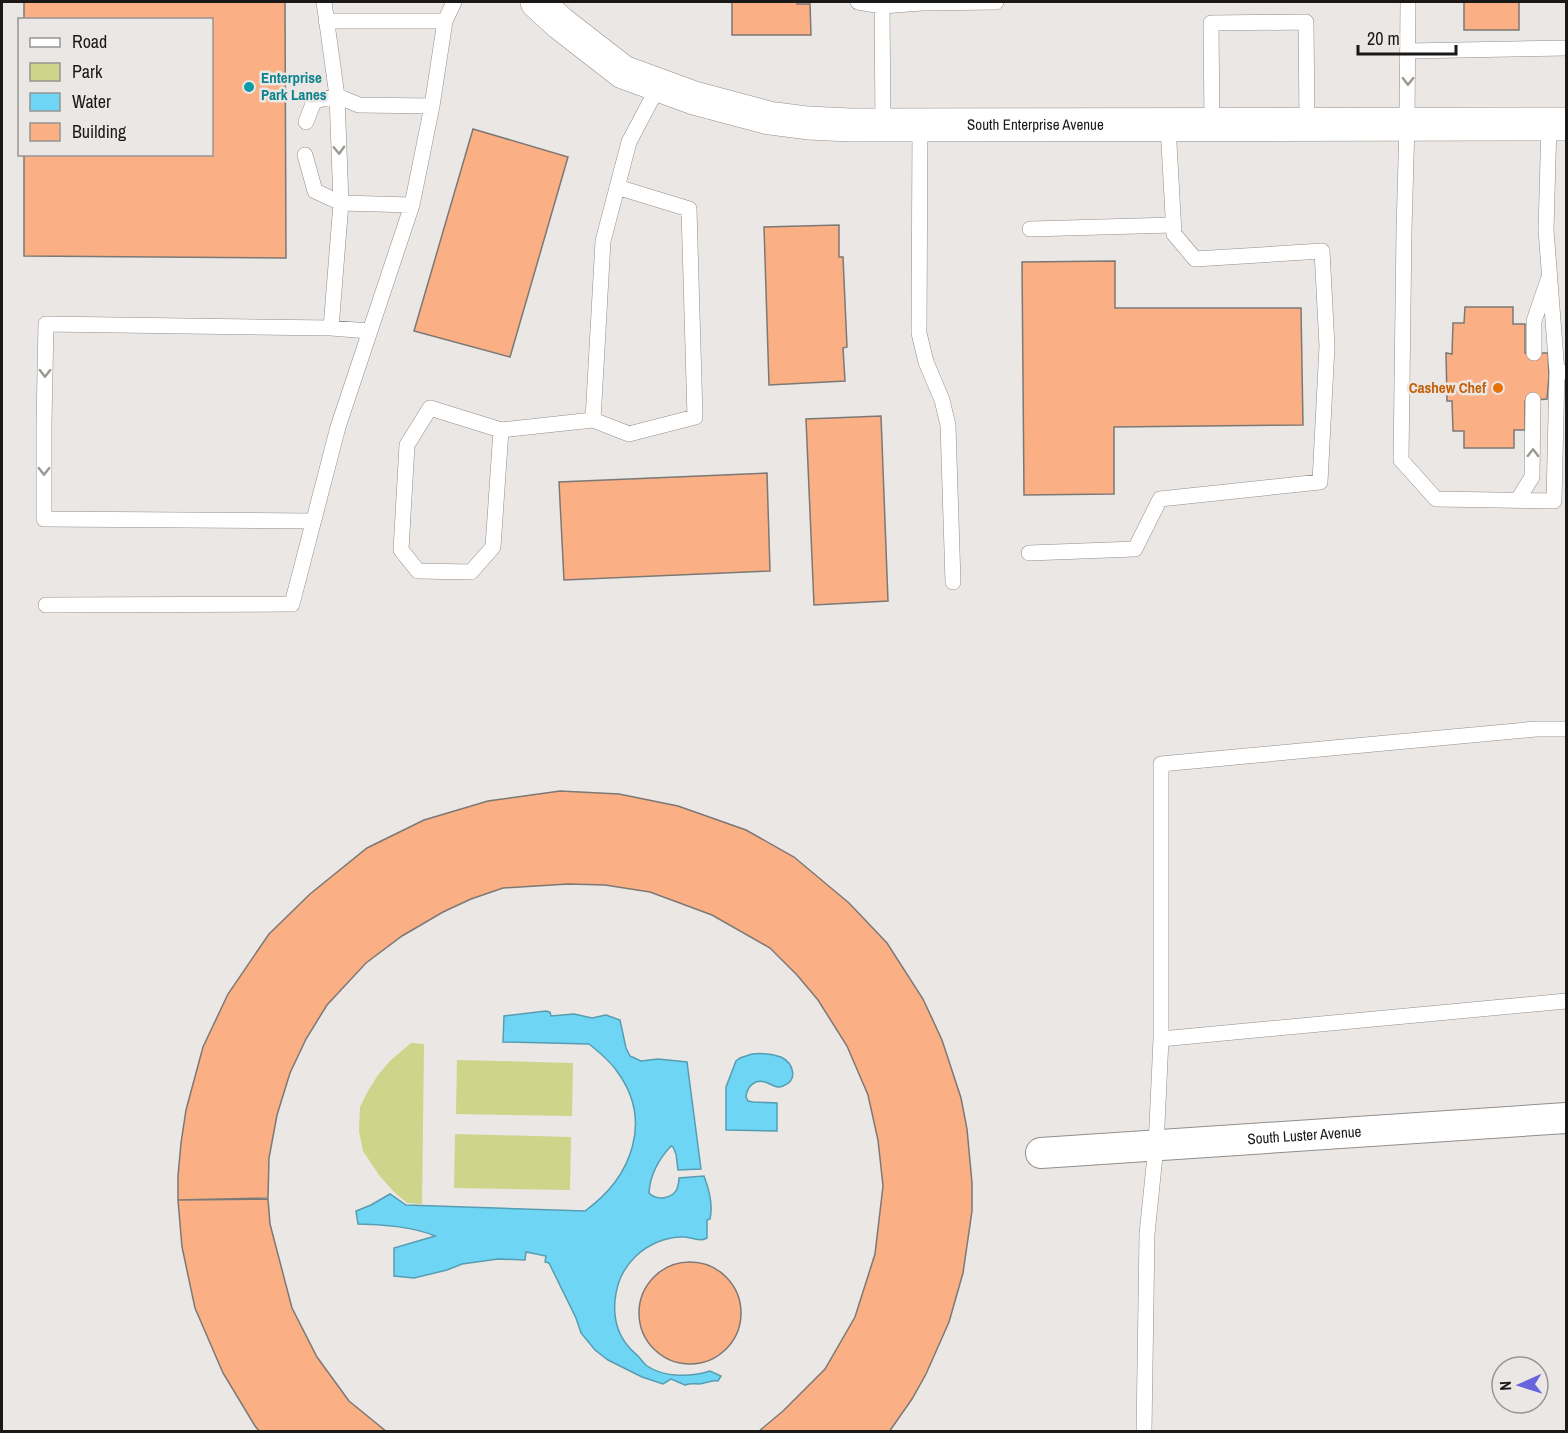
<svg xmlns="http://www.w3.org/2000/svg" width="1568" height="1433" viewBox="0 0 1568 1433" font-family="'Archivo Narrow',sans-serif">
<rect width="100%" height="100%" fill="#ebe7e4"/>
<path fill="#ced489" d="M411,1043L424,1044L422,1204L407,1203L393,1191L379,1175L363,1151L359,1131L360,1107L368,1091L378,1075L390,1061Z
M457,1060L573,1063L572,1116L456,1114Z
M455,1134L571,1137L570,1190L454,1188Z"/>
<path fill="#6fd5f4" stroke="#569db2" stroke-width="1.5" d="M546,1011L550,1012L551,1016L574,1014L592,1018L606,1015L620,1020L626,1048L630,1056L641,1061L658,1059L687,1062L701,1169L678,1170L676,1154L673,1147L671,1146C658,1160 650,1174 649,1193C657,1201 672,1199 677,1189C678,1186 679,1181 679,1178L704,1176C709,1189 713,1206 710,1219L707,1220V1238C700,1242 693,1238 685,1237C667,1236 648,1244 635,1257C612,1279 607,1321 628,1346C631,1350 635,1353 638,1356C641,1359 644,1364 647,1366C665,1378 691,1377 710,1371L721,1376L718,1381C711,1380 706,1383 699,1384C694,1384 691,1383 685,1385L671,1379L663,1384L642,1377L608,1360L595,1350L581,1333L576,1318L549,1263L545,1262L546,1256L526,1252L525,1260L498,1259L462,1264L447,1270L414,1278L394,1276V1248L435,1236C414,1227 381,1224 358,1224L356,1211L371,1205L390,1194L406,1205L585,1211C632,1177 654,1120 616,1070C609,1060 599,1052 589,1044L503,1042L504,1016Z
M752,1054C761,1053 772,1054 781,1057C793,1063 799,1080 783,1086C776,1089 772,1084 765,1082C754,1079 747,1087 746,1097L748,1101L753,1102L777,1103V1131L726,1130V1087L736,1061L740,1058Z"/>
<path fill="#fab084" stroke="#7c7875" stroke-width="1.5" d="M24,2H285L286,258L24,256V154H212V20H24Z
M732,2H798L797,4H810L811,35H732Z
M1464,2H1519V30H1464Z
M473,129L568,157L510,357L414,331Z
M839,225V257H843L847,347L843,348L845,381L769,385L764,227Z
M1115,261V308H1301L1303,425L1114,427V494L1024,495L1022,262Z
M1465,307H1513V324H1525V353H1548L1549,376L1547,399L1525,401V430H1514V448H1464V431H1453L1452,401H1447L1446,353L1452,354L1453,323H1464Z
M881,416L888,601L814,605L806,419Z
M767,473L770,571L564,580L559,482Z
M560,791L619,794L678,806L746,830L794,857L849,903L887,943L923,999L942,1040L961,1098L967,1129L972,1183V1211L963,1273L949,1322L926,1374L912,1399L889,1432H758L783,1411L825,1369L855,1317L875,1254L883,1186L878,1140L868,1095L847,1046L818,1000L797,975L770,948L712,915L650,892L605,885L568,884L503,888L471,899L443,912L402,936L366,963L327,1005L306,1039L290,1073L277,1115L269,1158L268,1198L178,1200V1176L181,1143L186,1110L203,1047L228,994L269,934L310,894L367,848L424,820L488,801Z
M268,1199L270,1224L292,1308L317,1357L349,1401L387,1432H260L255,1426L223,1373L195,1308L182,1247L178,1200Z
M639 1313a51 51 0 1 1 102 0a51 51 0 1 1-102 0Z"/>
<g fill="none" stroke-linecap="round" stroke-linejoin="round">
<defs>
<path id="lane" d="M324,2L337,96L341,203L331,328
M858,2L882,6L883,125
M1408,2L1407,124L1404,230L1401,460L1436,499L1554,501L1557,372H1566
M882,6L922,3L996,2
M326,21H445
M1408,51L1566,48
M306,122L314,101L337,96L359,105L432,106
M1212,124L1211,23L1306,22L1307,124
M1549,124L1546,230L1557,372
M920,125L919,333L926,362L942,400L948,425L953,582
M305,155L315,191L341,203L412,205
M617,187L689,209L695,417L629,434L593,420L603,241L629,142L659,85
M1030,229L1173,225
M1534,353V321L1548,280
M501,430L493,547L471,572L418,571L401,550L407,445L430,408L501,430L593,420
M1517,501L1532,477L1533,400
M313,521L44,519V423L46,324L331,328L369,331
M1029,553L1135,549L1160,499L1320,482L1327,346L1322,251L1195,259L1174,234L1168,125
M46,605L292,604L338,427L412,205L432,106L445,21L454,2
M1161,1039L1566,1001
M1144,1432L1147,1234L1156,1146L1161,1039V764L1536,729H1566"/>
<g id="street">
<path id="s1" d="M1041,1153L1566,1118"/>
</g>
<g id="secondary">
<path id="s2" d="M537,2L560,23L623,72L694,98L769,118L808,123L850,125L1566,124"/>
</g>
</defs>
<use href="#lane" stroke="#928e8c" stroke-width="16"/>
<use href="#street" stroke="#928e8c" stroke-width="32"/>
<use href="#secondary" stroke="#928e8c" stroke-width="34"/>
<use href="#lane" stroke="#fff" stroke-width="15"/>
<use href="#street" stroke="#fff" stroke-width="30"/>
<use href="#secondary" stroke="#fff" stroke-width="33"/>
</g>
<defs><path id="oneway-chevron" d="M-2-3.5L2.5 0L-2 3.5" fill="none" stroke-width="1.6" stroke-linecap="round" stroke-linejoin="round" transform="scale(1.5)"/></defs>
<g stroke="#989897">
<use href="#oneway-chevron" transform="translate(1408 81) rotate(91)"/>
<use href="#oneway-chevron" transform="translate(339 150) rotate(88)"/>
<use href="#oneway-chevron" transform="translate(45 373) rotate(91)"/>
<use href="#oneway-chevron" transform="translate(1533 453) rotate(-89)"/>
<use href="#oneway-chevron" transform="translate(44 471) rotate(90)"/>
</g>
<circle fill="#0f9aa8" stroke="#ebe7e4" stroke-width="2" cx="249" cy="87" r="6"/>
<circle fill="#e8710a" stroke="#ebe7e4" stroke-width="2" cx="1498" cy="388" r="6"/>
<g text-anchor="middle" stroke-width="5" stroke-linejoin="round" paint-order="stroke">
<g font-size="15" font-weight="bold" fill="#0d838f" stroke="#ebe7e4" text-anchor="start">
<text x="261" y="83">Enterprise<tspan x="261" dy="17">Park Lanes</tspan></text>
</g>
<g font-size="15" fill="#1a1918" stroke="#ebe7e4">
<text dy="5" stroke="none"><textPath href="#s2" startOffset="531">South Enterprise Avenue</textPath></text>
<text dy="5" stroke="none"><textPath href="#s1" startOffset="264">South Luster Avenue</textPath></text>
</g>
<g font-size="15" font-weight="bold" fill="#c56008" stroke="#ebe7e4" text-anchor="end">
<text x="1486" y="393">Cashew Chef</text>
</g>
</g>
<rect width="1568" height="1433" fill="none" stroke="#1a1918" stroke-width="6"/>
<rect x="18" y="18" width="195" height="138" fill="#ebe7e4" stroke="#979592" stroke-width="1.5"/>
<rect x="30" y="38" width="30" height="9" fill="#ffffff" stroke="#979592" stroke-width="1.5"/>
<text x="72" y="48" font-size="18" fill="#1a1918">Road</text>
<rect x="30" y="63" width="30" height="18" fill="#ced489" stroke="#979592" stroke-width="1.5"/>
<text x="72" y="78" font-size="18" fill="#1a1918">Park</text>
<rect x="30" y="93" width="30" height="18" fill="#6fd5f4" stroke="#979592" stroke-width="1.5"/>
<text x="72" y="108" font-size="18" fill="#1a1918">Water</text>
<rect x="30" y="123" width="30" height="18" fill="#fab084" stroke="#979592" stroke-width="1.5"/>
<text x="72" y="138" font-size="18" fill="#1a1918">Building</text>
<g transform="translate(1520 1385) rotate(267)"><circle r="28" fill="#ebe7e4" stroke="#979592" stroke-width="1.5"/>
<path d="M0-4.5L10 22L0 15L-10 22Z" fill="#6764de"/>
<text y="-9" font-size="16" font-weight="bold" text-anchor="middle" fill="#1a1918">N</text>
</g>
<path d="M1358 45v9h98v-9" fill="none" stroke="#1a1918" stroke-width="3"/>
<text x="1367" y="45" font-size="18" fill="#1a1918" stroke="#ebe7e4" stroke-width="4.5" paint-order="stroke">20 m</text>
</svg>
